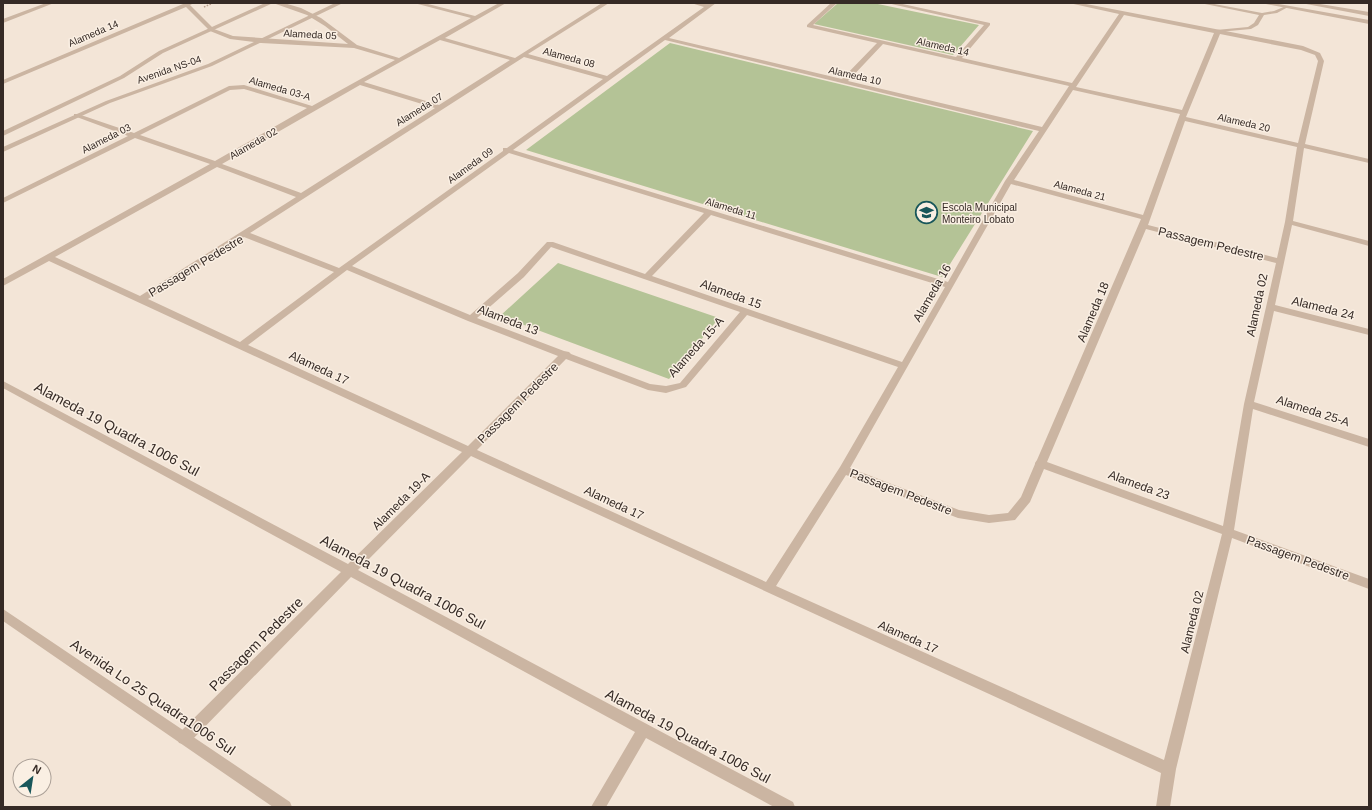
<svg xmlns="http://www.w3.org/2000/svg" width="1372" height="810" viewBox="0 0 1372 810" font-family="Arial,sans-serif">
<rect width="100%" height="100%" fill="#f3e5d7"/>
<path fill="#b4c396" d="M838,3H873L979,25L953,55L814,24Z
M670,43L1033,131L942,277L526,150Z
M558,263L719,318L669,379L500,316Z"/>
<g fill="none" stroke-linecap="round" stroke-linejoin="round">
<path stroke="#b79e8c" stroke-width="1.5" stroke-dasharray="1.5 1.5" stroke-linecap="butt" d="M204,7L213,3"/>
<path fill="#cbb5a2" fill-rule="evenodd" d="M1200,3H1209L1262,13L1274,11L1286,6L1288,7L1277,13L1264,15L1258,25L1251,29L1218,32L1216,31V30L1248,27L1254,23L1259,15Z"/>
<path fill="#cbb5a2" fill-rule="evenodd" d="M46,3H54L3,23V19Z
M182,3H194L190,5L214,29L233,36L348,44L325,26L307,15L273,3H284L301,8L321,18L357,45L399,58L471,18L414,3H424L475,16L499,3H506L445,38L515,58L602,3H609L528,54L607,76L704,7L691,3H716L669,38L842,79L877,43L807,27V25L831,3H837L813,25L956,57L984,25L887,3H898L990,23V25L962,58L1072,83L1119,14L1069,3H1081L1303,46L1320,53L1324,61L1305,144L1369,159V163L1304,148L1293,221L1369,241V246L1292,225L1275,305L1369,329V335L1274,311L1254,402L1369,439V447L1253,409L1234,530L1369,579V589L1232,538L1176,769L1170,807H1156L1161,773L471,456L358,570L793,802L795,807H774L646,738L606,807H591L635,732L351,577L189,743L184,744L179,743L177,738L179,733L341,572L3,388V381L348,564L462,452L49,261L3,286V279L210,164L135,138L3,203V198L128,136L74,116V114H78L134,133L229,86L244,85L312,106L395,60L354,48L261,43L230,39L210,31L186,7L3,84V80L183,4ZM1124,15L1214,33L1182,110L1076,87ZM1220,34L1301,50L1315,55L1318,61L1298,143L1186,117ZM440,40L510,60L439,105L364,82ZM665,40L1039,131L1005,181L948,282L513,150ZM883,44L1069,86L1042,127L848,81ZM524,57L603,79L507,148H503V151L339,268L250,233ZM360,85L435,108L301,193L222,164ZM244,89L307,108L215,161L140,135L230,90ZM1073,90L1180,114L1143,215L1014,180ZM1185,121L1297,147L1285,222L1277,258L1148,225ZM509,153L704,213L645,274L553,242H547L518,273L470,315L352,266ZM217,167L296,197L140,296L55,257ZM1011,184L1141,219L1037,460L1035,463V464L1021,497L1008,513L989,515L959,510L850,468ZM711,215L945,287L902,362L652,276ZM1146,229L1276,263L1244,404L1223,526L1047,462ZM244,237L334,272L240,342L148,299ZM551,247L740,312L680,383L666,386L650,384L571,354L569,352L564,351L477,318L524,277ZM347,270L468,321L558,356L468,446L248,345ZM747,315L898,367L840,467L766,582L477,450L566,359L648,390L666,393L686,387ZM1044,469L1222,534L1164,760L776,586L846,475L958,518L989,523L1015,520L1030,502Z"/>
<path fill="#cbb5a2" fill-rule="evenodd" d="M265,3H273L163,53L124,78L3,136V131L120,76L159,51Z
M335,3H343L212,66L110,103L3,152V147L106,101L208,64Z
M1261,3H1273L1369,20V24Z
M1301,3H1314L1369,12V16Z
M3,609L290,802L292,807H273L3,621Z"/>
</g>
<defs>
<symbol id="school-ring" viewBox="-11 -11 22 22"><circle r="9.5" fill="#faefe3" stroke="#18565a" stroke-width="1.5"/><path d="M0-5L7-2L0 1L-7-2ZM-4 1L0 2.5L4 1V4Q0 6-4 4Z" fill="#18565a"/></symbol>
</defs>
<g fill-rule="evenodd">
<use href="#school-ring" x="914" y="200" width="25" height="25"/>
</g>
<g text-anchor="middle" stroke-width="3" stroke-linejoin="round" paint-order="stroke">
<g font-size="10" fill="#352a25" stroke="#faefe3">
<text transform="translate(93 33) rotate(-23)" y="4">Alameda 14</text>
<text transform="translate(310 34) rotate(3)" y="4">Alameda 05</text>
<text transform="translate(943 46) rotate(13)" y="4">Alameda 14</text>
<text transform="translate(569 57) rotate(15)" y="4">Alameda 08</text>
<text transform="translate(169 69) rotate(-19)" y="4">Avenida NS-04</text>
<text transform="translate(855 75) rotate(13)" y="4">Alameda 10</text>
<text transform="translate(280 88) rotate(16)" y="4">Alameda 03-A</text>
<text transform="translate(419 109) rotate(-32)" y="4">Alameda 07</text>
<text transform="translate(1244 122) rotate(13)" y="4">Alameda 20</text>
<text transform="translate(106 138) rotate(-27)" y="4">Alameda 03</text>
<text transform="translate(253 143) rotate(-30)" y="4">Alameda 02</text>
<text transform="translate(470 165) rotate(-36)" y="4">Alameda 09</text>
<text transform="translate(1080 190) rotate(15)" y="4">Alameda 21</text>
<text transform="translate(731 208) rotate(17)" y="4">Alameda 11</text>
</g>
<g font-size="10" fill="#352a25" stroke="#faefe3" text-anchor="start">
<text x="942" y="211">Escola Municipal<tspan x="942" dy="12">Monteiro Lobato</tspan></text>
</g>
<g font-size="12" fill="#352a25" stroke="#faefe3">
<text transform="translate(1211 244) rotate(14)" y="4">Passagem Pedestre</text>
<text transform="translate(196 266) rotate(-31)" y="4">Passagem Pedestre</text>
<text transform="translate(932 293) rotate(-60)" y="4">Alameda 16</text>
<text transform="translate(731 294) rotate(20)" y="4">Alameda 15</text>
<text transform="translate(1257 305) rotate(-78)" y="4">Alameda 02</text>
<text transform="translate(1323 308) rotate(14)" y="4">Alameda 24</text>
<text transform="translate(1093 312) rotate(-67)" y="4">Alameda 18</text>
<text transform="translate(508 320) rotate(21)" y="4">Alameda 13</text>
<text transform="translate(696 347) rotate(-48)" y="4">Alameda 15-A</text>
<text transform="translate(319 368) rotate(25)" y="4">Alameda 17</text>
<text transform="translate(518 403) rotate(-45)" y="4">Passagem Pedestre</text>
<text transform="translate(1313 411) rotate(18)" y="4">Alameda 25-A</text>
<text transform="translate(1139 485) rotate(20)" y="4">Alameda 23</text>
<text transform="translate(901 492) rotate(21)" y="4">Passagem Pedestre</text>
<text transform="translate(401 501) rotate(-45)" y="4">Alameda 19-A</text>
<text transform="translate(614 503) rotate(25)" y="4">Alameda 17</text>
<text transform="translate(1298 558) rotate(20)" y="4">Passagem Pedestre</text>
<text transform="translate(1192 622) rotate(-76)" y="4">Alameda 02</text>
<text transform="translate(908 637) rotate(24)" y="4">Alameda 17</text>
</g>
<g font-size="14" fill="#352a25" stroke="#faefe3">
<text transform="translate(117 429) rotate(28)" y="5">Alameda 19 Quadra 1006 Sul</text>
<text transform="translate(403 582) rotate(28)" y="5">Alameda 19 Quadra 1006 Sul</text>
<text transform="translate(256 644) rotate(-45)" y="5">Passagem Pedestre</text>
<text transform="translate(153 697) rotate(34)" y="5">Avenida Lo 25 Quadra1006 Sul</text>
<text transform="translate(688 736) rotate(28)" y="5">Alameda 19 Quadra 1006 Sul</text>
</g>
</g>
<rect width="1372" height="810" fill="none" stroke="#352a25" stroke-width="8"/>
<g transform="translate(32 778) rotate(30)"><circle r="19" fill="#faefe3" stroke="#aba097"/>
<path d="M0-3L7 15L0 10L-7 15Z" fill="#18565a"/>
<text y="-6" font-size="11" font-weight="bold" text-anchor="middle" fill="#352a25">N</text>
</g>
</svg>
